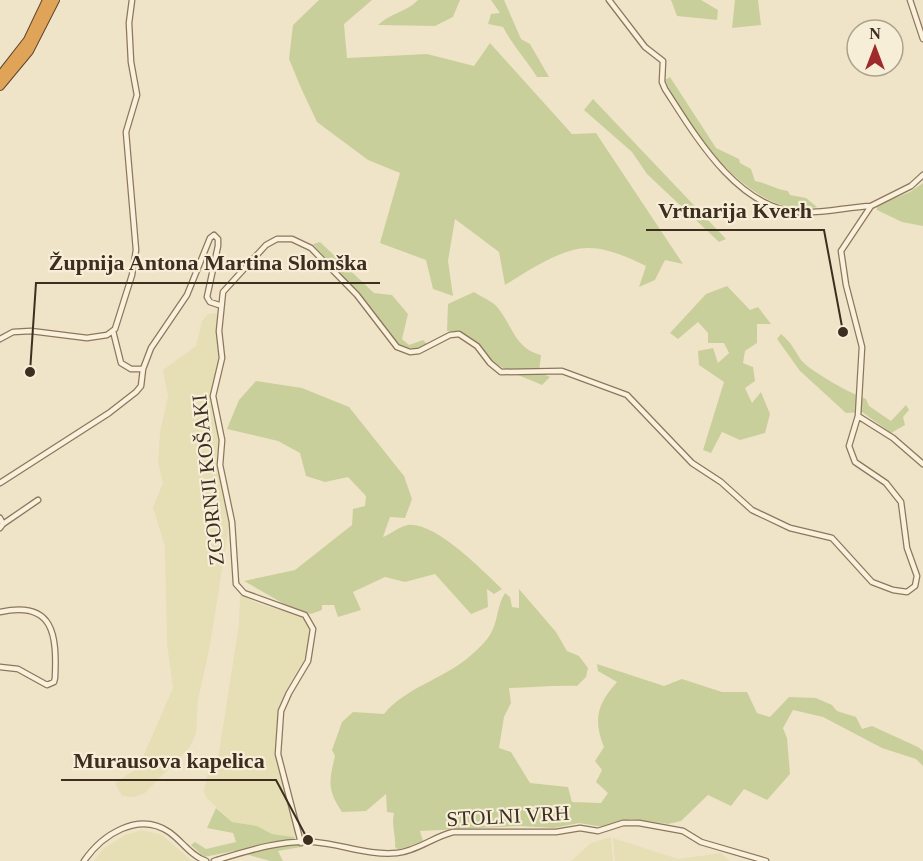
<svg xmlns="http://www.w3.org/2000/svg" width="923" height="861" viewBox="0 0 923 861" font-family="Georgia,serif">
<rect width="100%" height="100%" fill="#f0e4c8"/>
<path fill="#e6deb5" d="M217,313L219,357L210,396L220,440L218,464L229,525L210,645L198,700L196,733L190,747L145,793L134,797L122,796L115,783L136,769L142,759L173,688L167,644L165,547L153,507L163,483L158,463L160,432L168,397L163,370L196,346L202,321L208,314Z
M240,595L262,605L301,615L308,620L311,629L305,658L286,690L279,711L275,754L296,832L294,837L272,834L257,826L232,822L206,797L204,790L208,772L219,753L239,624Z
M142,830L162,835L192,861H94L103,849L125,835Z
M611,837L613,861H571L591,843Z
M613,838L678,859L721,853L730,861H615Z"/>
<path fill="#c9cf9b" d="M319,0H372L344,24L347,58L427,54L474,66L490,43L572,134L596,133L683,264L665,260L655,280L639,287L646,266C630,258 607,248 589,248C563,247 526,272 505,285L499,252L455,219L448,261L453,296L433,289L426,260L380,243L400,173L368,160L317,122L301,88L289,59L293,25Z
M418,0H460L453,17L435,26L378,25C390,13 407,12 418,0Z
M491,0H504L521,39L530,44L549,77H537C526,59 513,46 503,27L488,24L491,14L500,13Z
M671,0H701L718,10L717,20L677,16Z
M735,0H758L761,25L732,28Z
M670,77L716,148L739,159L740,163L751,169L755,181C767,183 775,189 788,191L790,195L806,198L817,207C754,222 687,129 665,80Z
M593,99L726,239L719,242L647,174L632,152L584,110Z
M923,183V226L902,222L877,210V205L910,192Z
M320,242L374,293L392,295L408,314L402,339L409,345L423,340L427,344L415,349L397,345L365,301L313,244Z
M727,286L750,310L758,307L771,324H757V343L745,351L743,363L753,367L755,381L745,388L752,403L761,392L770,414L765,433L740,440L722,432L711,453L703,450L724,382L699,365L698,351L713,348L718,363L729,353L724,343H708V333L698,322L678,339L670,333L706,294Z
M474,292C481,297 493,301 498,308C513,327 515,348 541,355L539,372L550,377L542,385C527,378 507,372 494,362C474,347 476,332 447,331L448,304Z
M781,334C791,342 795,351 801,360C811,372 852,394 866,399L869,406L891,421L906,405L909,410L903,417L905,425L891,433L862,412L846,413L800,371L777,339Z
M256,381L302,388L349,407L404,476L412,499L405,518L390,517L383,537C391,534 400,526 408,525C436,522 483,571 502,589L494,594L487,589L488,607L471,614L435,574L405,582L385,577L353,592L361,610L338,617L334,605H322V610L311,614L286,605L244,581L295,570L352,525L353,509L365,506L366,496L348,477L325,482L306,476L300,453L278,441L227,429L239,400Z
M519,589L556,632L567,651L579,656L588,668L586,677L577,686C553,685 532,688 509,688L511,703L504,717L499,748L511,752L530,783L568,787L572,802L601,803L608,793L596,782L602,770L595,761L604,747C593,720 597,704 617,682L598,671L597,664L664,686L682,679L722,692H747L757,713L770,717L789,697L816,698L832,705L837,711L856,717L862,729L872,726L918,747L923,751V766L916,759L882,748L823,717L793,710L783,728L787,738L790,774L767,800L744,789L731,806L708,795L681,821L668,824L631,819L603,827L579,823L554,828L519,826L420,831L423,841L399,850L395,847C396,835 391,825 394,813L387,812L386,794L366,811L342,812C327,790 329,781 335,756L332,750L342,722L353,712L384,714C405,688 443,679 469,657C476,651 487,641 491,633C498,621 497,605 505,593L510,597L512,607L519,608Z
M216,808L232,822L257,826L272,834L294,837L301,847L278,851L283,861H270L234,851L204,857L191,845L195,842L206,849L236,842L233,833L207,828Z"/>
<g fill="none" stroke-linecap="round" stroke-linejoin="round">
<defs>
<path id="street" d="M609,0L645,47L663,61L662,82L665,89C695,135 736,207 797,212C822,214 847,207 871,206
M910,0L923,39
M113,331L121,363L131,369H143
M0,339L13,332L31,331L87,338L107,335L115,329L132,275L136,250L126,132L137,95L131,62L129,23L132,0
M858,416L893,438L923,464
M0,483L109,413L136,392L141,386L143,369L151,348L187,295L210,238L214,235L218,239V246L207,297L210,302L219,305
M0,518L3,524L0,528
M3,524L38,500
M0,612C54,600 57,635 55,678L54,682L47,685L18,669L0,667
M301,843L278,754L281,711L289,693L308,661L313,629L305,615L244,593L236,584L232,522L220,465L222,440L213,396L222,358L219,331L223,292L266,245L277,239H292L311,248L357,295L397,347L410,352L419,351L450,335L459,334L477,346L490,363L501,372L562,371L627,395L692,463L721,482L752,510L790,528L832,538L872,582L893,590L907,592L915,586L917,576L907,548L901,502L886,483L855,462L849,446L858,416L862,347L846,285L841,251L871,206L911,186L923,175
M84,861C102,835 138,811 169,832C182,841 191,856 206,861
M214,861C247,851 279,840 314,842C341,844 369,856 397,853C417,851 433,837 453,832H556L580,828L598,831L623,823H639L683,831L701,842L766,861"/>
<path id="highway" d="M0,76L28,40L47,0
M0,86L29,51L55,0"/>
</defs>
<use href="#street" stroke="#8d765c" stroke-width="7"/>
<use href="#highway" stroke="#5b4430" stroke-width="10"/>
<use href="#street" stroke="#faf1dc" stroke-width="4.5"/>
<use href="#highway" stroke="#e0a458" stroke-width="8"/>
</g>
<g text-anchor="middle" stroke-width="4.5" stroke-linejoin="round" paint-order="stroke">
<g font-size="21" fill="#3d2e20" stroke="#f7eed8">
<text transform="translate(208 480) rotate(-96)" y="7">ZGORNJI KOŠAKI</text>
<text transform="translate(508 816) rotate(-3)" y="7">STOLNI VRH</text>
</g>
</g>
<path fill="none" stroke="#3d2e20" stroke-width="2" d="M843 332L824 230H646M30 372L36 283H380M308 840L276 780H61"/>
<g fill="#3d2e20" stroke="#f7eed8" stroke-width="2">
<circle cx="843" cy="332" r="6"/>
<circle cx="30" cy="372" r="6"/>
<circle cx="308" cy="840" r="6"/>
</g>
<g font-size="22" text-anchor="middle" font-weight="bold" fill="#3d2e20" stroke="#f7eed8" stroke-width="4.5" stroke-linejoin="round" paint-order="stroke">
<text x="735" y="218">Vrtnarija Kverh</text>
<text x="208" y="270">Župnija Antona Martina Slomška</text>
<text x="169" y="768">Murausova kapelica</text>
</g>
<g transform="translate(875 48)"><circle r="28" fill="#f7eed8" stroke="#ada18e" stroke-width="1.5"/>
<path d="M0-4.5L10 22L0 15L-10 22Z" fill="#9e2a2b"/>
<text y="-9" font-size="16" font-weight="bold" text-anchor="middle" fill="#3d2e20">N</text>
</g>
</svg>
